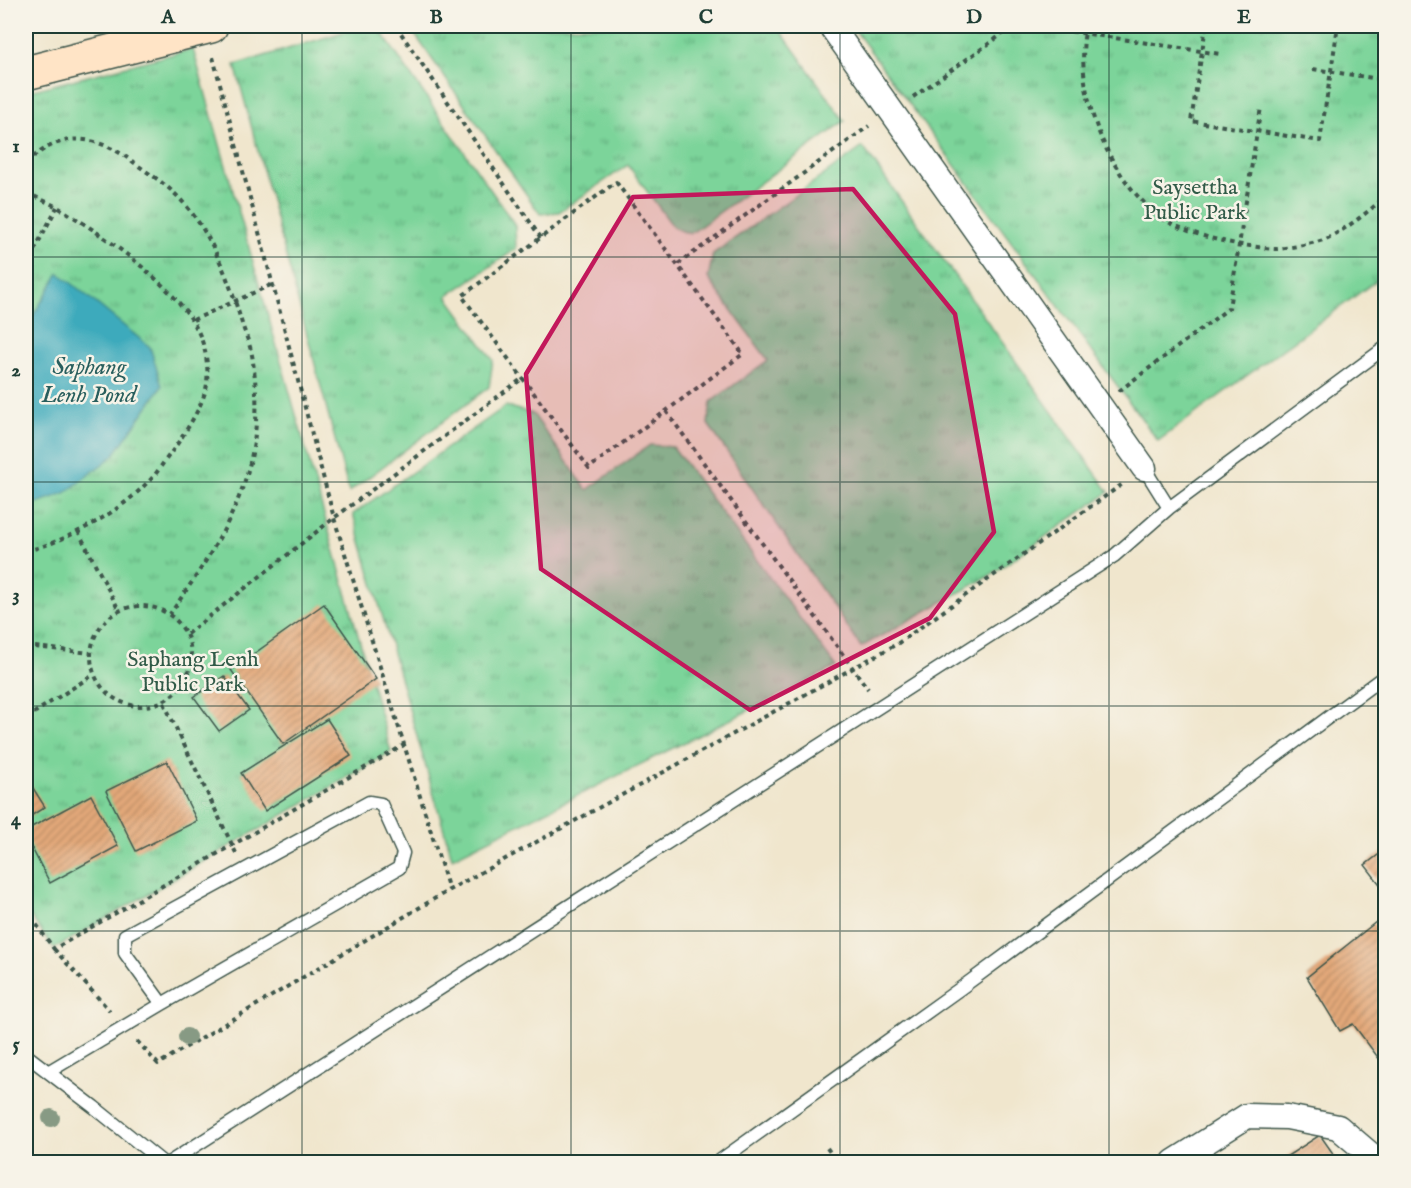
<svg xmlns="http://www.w3.org/2000/svg" width="1411" height="1188" viewBox="0 0 1411 1188" font-family="'IM FELL English',serif">
<defs>
<pattern id="park-tufts" width="24" height="20" patternUnits="userSpaceOnUse" patternTransform="scale(1.5)"><rect width="24" height="20" fill="#7bd49a"/><path d="M3 7l-1-3M5 7V3M7 7l1-3M15 17l-1-3M17 17v-4M19 17l1-3" fill="none" stroke="#64ad7e"/></pattern>
<pattern id="building-hatch" width="6" height="6" patternUnits="userSpaceOnUse" patternTransform="scale(1.5)"><rect width="6" height="6" fill="#e3a879"/><path d="M-1 1l2-2M0 6l6-6M5 7l2-2" fill="none" stroke="#b78a64"/></pattern>
</defs>
<rect width="100%" height="100%" fill="#f7f3e8"/>
<filter id="ink" filterUnits="userSpaceOnUse"><feTurbulence type="fractalNoise" baseFrequency=".0167" numOctaves="2"/><feDisplacementMap in="SourceGraphic" scale="12" xChannelSelector="R" yChannelSelector="G"/><feConvolveMatrix kernelMatrix="1 2 1 2 8 2 1 2 1" color-interpolation-filters="sRGB"/></filter>
<filter id="wash" filterUnits="userSpaceOnUse"><feTurbulence type="fractalNoise" baseFrequency=".008" numOctaves="4" result="noise"/><feDisplacementMap in="SourceGraphic" scale="24" xChannelSelector="R" yChannelSelector="G"/><feGaussianBlur stdDeviation="1.35" result="paint"/><feColorMatrix in="noise" values="0 0 0 0 0 0 0 0 0 0 0 0 0 0 0 0 0 1.4 0 .05"/><feComposite in="paint" operator="in"/></filter>
<g filter="url(#wash)">
<rect width="100%" height="100%" fill="#f0e6cd"/>
<path fill="url(#park-tufts)" stroke="#4d8867" stroke-width="1.5" d="M363,26H377L515,225L516,249L447,296L493,360L489,387L349,492L235,65Z
M409,26H777L845,121L690,234L674,228L628,165L559,212L540,214Z
M852,26H1385V274L1158,441Z
M193,49L391,752L54,949L26,910V92Z
M863,147L1109,492L989,576L861,647L708,424L711,402L768,360L708,278L713,254Z
M506,406L533,414L587,490L650,445L673,447L836,667L452,858L353,514Z"/>
<path fill="#3daabc" stroke="#2e7478" stroke-width="1.5" d="M59,273L150,347L162,386L113,456L65,493L26,507V327Z"/>
<g id="blocks">
<path fill="url(#building-hatch)" d="M324,604L376,679L283,744L231,670Z
M224,676L249,710L219,731L194,697Z
M327,719L351,756L265,811L241,773Z
M167,761L197,821L136,851L106,791Z
M26,777L45,807L26,819Z
M91,795L118,846L50,883L26,837V830Z
M1386,849V892L1365,865Z
M1386,914V1068L1353,1024L1340,1031L1307,977Z
M1320,1135L1339,1162H1278Z"/>
</g>
</g>
<g filter="url(#ink)">
<use href="#blocks" fill-opacity="0" stroke="#3e564b" stroke-width="1.5"/>
<g fill="none" stroke-linecap="round" stroke-linejoin="round">
<defs>
<path id="lane" d="M1144,468L1169,508
M26,1055L94,1107L162,1162
M48,1072L162,1004L399,868L403,853L381,804L369,802L125,935V953L162,1004
M170,1162L1114,556L1169,508L1386,347
M718,1162L961,988L1386,675"/>
<path id="street" d="M121,26L126,47
M831,26L1144,468
M1174,1162L1247,1116L1287,1117L1338,1127L1379,1162"/>
<path id="secondary" d="M26,73L211,26"/>
</defs>
<use href="#lane" stroke="#3e564b" stroke-width="15"/>
<use href="#street" stroke="#3e564b" stroke-width="27"/>
<use href="#secondary" stroke="#3e564b" stroke-width="36"/>
<path stroke="#3e564b" stroke-width="4" stroke-dasharray="4.5 4.5" stroke-linecap="butt" d="M396,26L541,238
M1036,26L1220,54
M1086,26C1073,90 1106,172 1156,214C1177,231 1224,243 1250,246C1259,247 1269,249 1277,249C1289,248 1316,243 1326,239C1348,228 1368,212 1386,196
M1206,26L1191,121L1320,141L1338,26
M213,57L334,518L449,890
M1313,69L1386,80
M913,97L1014,26
M26,163C62,130 94,134 132,161C145,171 160,180 172,191C210,226 229,279 243,327C247,338 252,350 253,362C257,389 258,421 253,448C242,511 206,562 170,614
M616,182L743,354L589,468L462,296Z
M26,193C36,197 48,202 59,208C98,231 170,282 193,322C204,340 209,361 207,383C205,405 178,444 164,462C159,469 154,477 147,483C117,514 67,541 26,551
M678,264L869,126
M26,266L57,207
M193,320L273,284
M1119,391L1229,308L1261,107
M666,411L868,689
M78,531L119,610
M91 656a50 50 0 1 1 100 0a50 50 0 1 1-100 0Z
M187,634L334,518L523,378
M26,646L90,653
M164,703L236,853
M26,718L93,675
M26,910L54,949L404,745
M54,949L110,1011
M137,1041L158,1064L449,890L897,644L1124,483
M827,1148L837,1162"/>
<use href="#lane" stroke="#fff" stroke-width="12"/>
<use href="#street" stroke="#fff" stroke-width="24"/>
<use href="#secondary" stroke="#ffe4c6" stroke-width="33"/>
</g>
<g fill="#879a84">
<circle cx="187" cy="1037" r="9"/>
<circle cx="51" cy="1118" r="9"/>
</g>
</g>
<path fill="#c2185b" fill-opacity="0.2" stroke="#c2185b" stroke-width="4.5" stroke-linejoin="round" d="M853,189L955,314L994,532L930,618L750,710L541,569L526,374L633,197Z"/>
<path fill="none" stroke="#1f3d34" stroke-width="1.5" stroke-opacity="0.55" d="M302,26V1162M571,26V1162M840,26V1162M1109,26V1162M26,257H1386M26,482H1386M26,706H1386M26,931H1386"/>
<g text-anchor="middle" stroke-width="5" stroke-linejoin="round" paint-order="stroke">
<g font-size="22" fill="#315b48" stroke="#f7f3e8">
<text x="1195" y="194">Saysettha<tspan x="1195" dy="25">Public Park</tspan></text>
<text x="193" y="666">Saphang Lenh<tspan x="193" dy="25">Public Park</tspan></text>
</g>
<g font-size="24" font-style="italic" fill="#285e5d" stroke="#f7f3e8">
<text x="89" y="374">Saphang<tspan x="89" dy="28">Lenh Pond</tspan></text>
</g>
</g>
<rect width="1411" height="1188" fill="none" stroke="#f7f3e8" stroke-width="66"/>
<rect x="33" y="33" width="1345" height="1122" fill="none" stroke="#1f3d34" stroke-width="2"/>
<g font-size="20" text-anchor="middle" font-weight="bold" fill="#1f3d34">
<text x="168" y="23">A</text>
<text x="436" y="23">B</text>
<text x="706" y="23">C</text>
<text x="974" y="23">D</text>
<text x="1244" y="23">E</text>
<text x="16" y="152">1</text>
<text x="16" y="376">2</text>
<text x="16" y="601">3</text>
<text x="16" y="825">4</text>
<text x="16" y="1050">5</text>
</g>
</svg>
